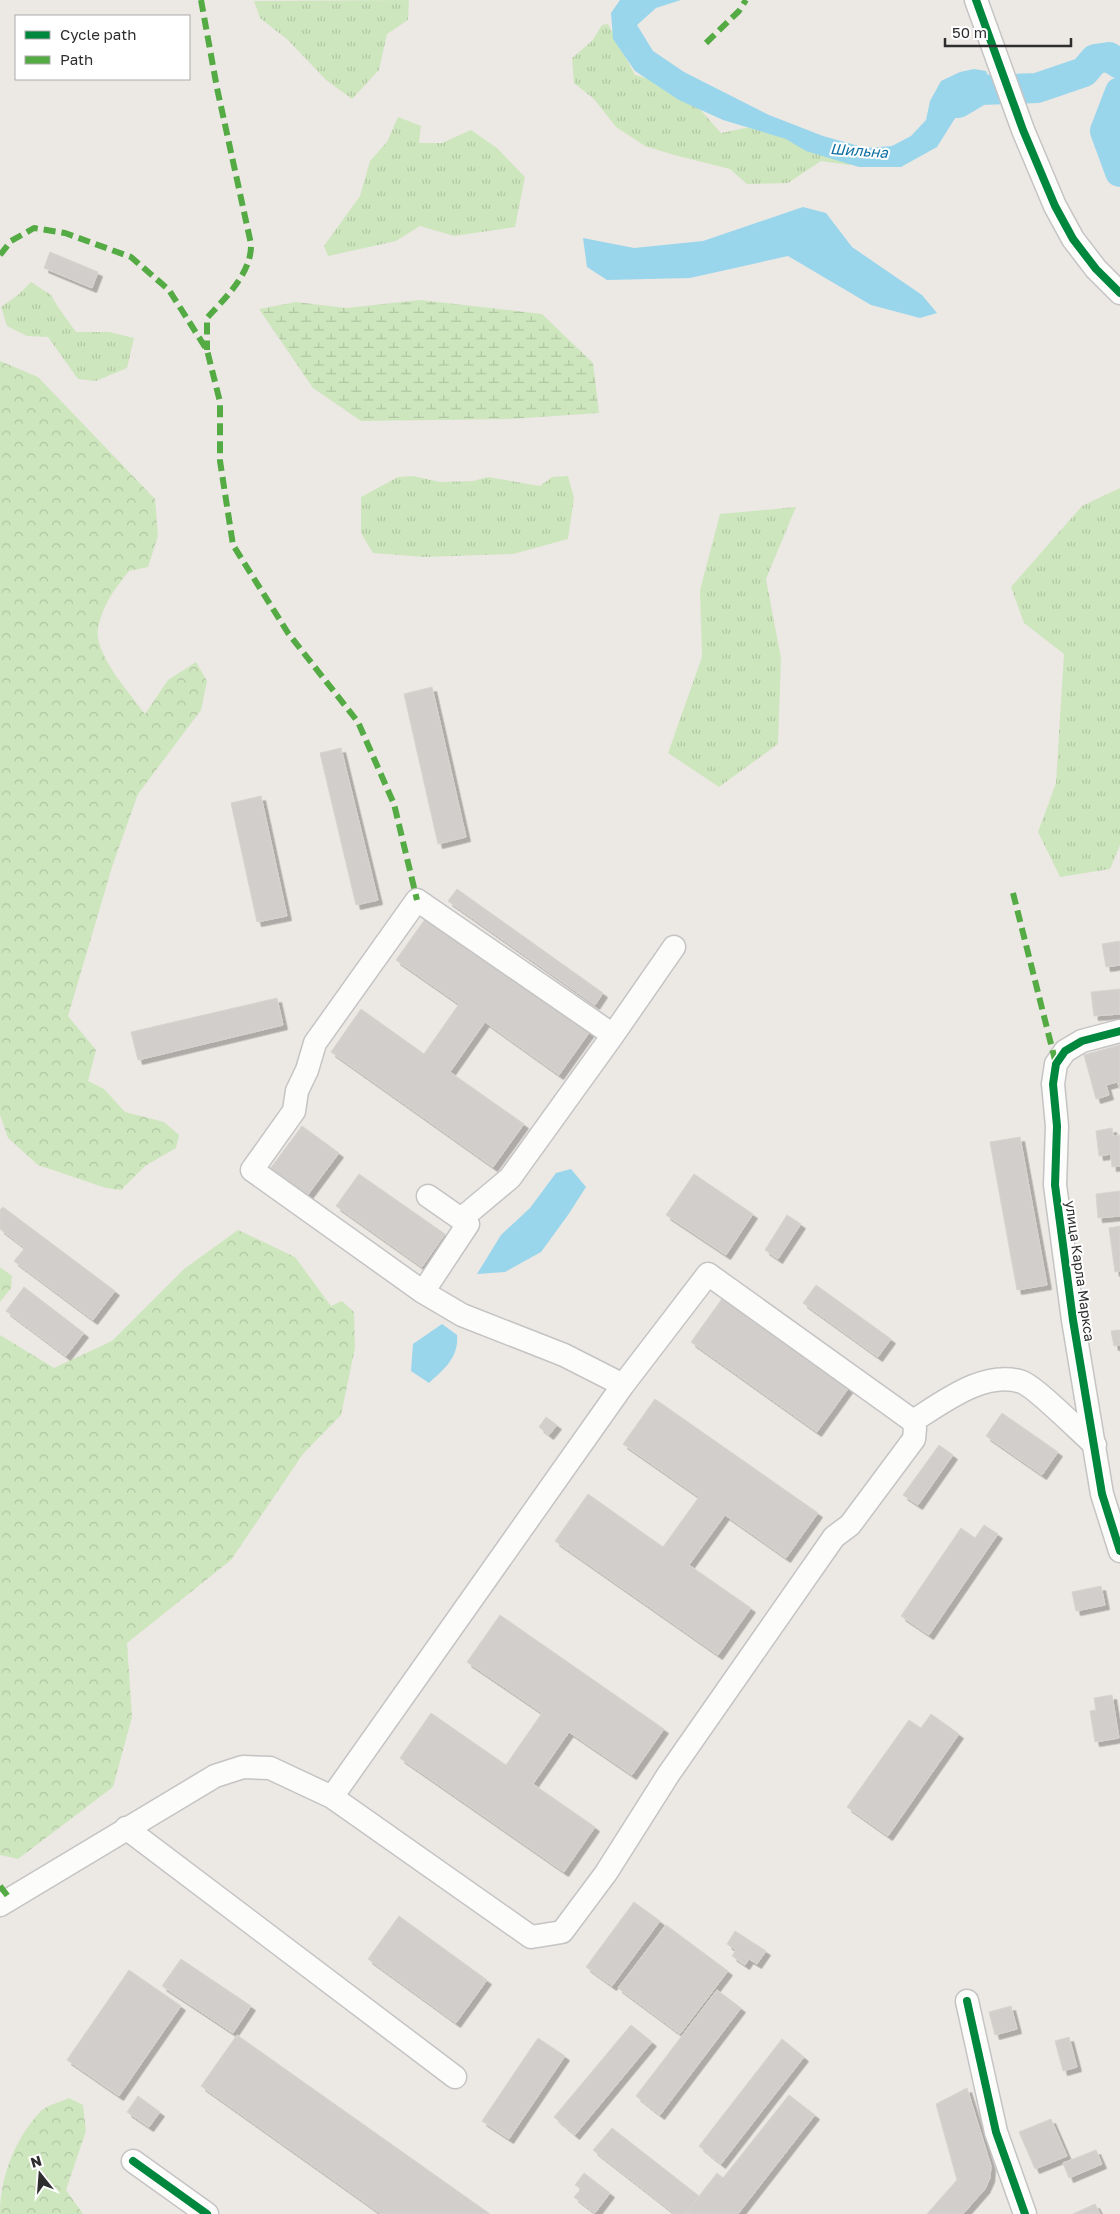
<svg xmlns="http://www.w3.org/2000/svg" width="1120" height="2214" viewBox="0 0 1120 2214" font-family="'Golos Text',sans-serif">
<defs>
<pattern id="grass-tufts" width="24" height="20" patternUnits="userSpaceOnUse" patternTransform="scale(1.25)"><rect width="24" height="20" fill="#cee6be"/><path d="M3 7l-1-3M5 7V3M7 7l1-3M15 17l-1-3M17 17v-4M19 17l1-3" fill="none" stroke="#b1c6a4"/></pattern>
<pattern id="forest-crowns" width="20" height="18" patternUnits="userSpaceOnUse" patternTransform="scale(1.25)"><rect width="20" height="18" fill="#cee6be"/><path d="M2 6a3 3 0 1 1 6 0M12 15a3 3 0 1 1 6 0" fill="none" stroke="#b1c6a4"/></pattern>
<pattern id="wetland-marsh" width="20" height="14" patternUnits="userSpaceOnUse" patternTransform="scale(1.25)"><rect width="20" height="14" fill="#cee6be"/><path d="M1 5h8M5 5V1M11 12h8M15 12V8" fill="none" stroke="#b1c6a4"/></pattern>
<filter id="shadow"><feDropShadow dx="4.5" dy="4.5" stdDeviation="0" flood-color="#0004"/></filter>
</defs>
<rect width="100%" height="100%" fill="#ece8e4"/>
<path fill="url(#grass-tufts)" d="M409,0L408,20L387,34L379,70L352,99L326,80L288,40L260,18L254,1Z
M608,24L635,75L681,88L721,133L745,128L777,126L870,158L849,165L821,161L788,183L747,184L730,169L674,155L645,146L616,127L594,99L574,83L572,58L592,41L602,25Z
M398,117L421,126L419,143H442L471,130L497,148L525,177L515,227L454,236L420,226L396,241L328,256L324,246L360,196L370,161L387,142Z
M31,282L51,295L58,307L76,332H109L134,338L127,368L96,381L78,379L48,337L27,336L7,326L1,307L18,295Z
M413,476L440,482L473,481L488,477L540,486L552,477L568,476L574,498L568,539L513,554L425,557L373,553L361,533V497L398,477Z
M1120,488V845L1110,869L1060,877L1038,832L1056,783L1064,654L1024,623L1011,587L1082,506Z
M796,507L766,579L781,658L778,744L719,787L668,753L702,657L700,590L720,514Z"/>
<path fill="url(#forest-crowns)" d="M0,361L38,377L155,499L158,536L148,567L129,571C115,588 102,606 98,628C93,653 131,695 145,714L168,680L196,662L207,681L201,710L138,794L112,867L68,1016L96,1050L88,1081L104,1089L125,1112L164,1122L179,1135L176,1148L145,1166L121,1190L106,1188L38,1165L8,1138L0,1115Z
M238,1230L295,1257L331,1306L342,1301L354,1312L355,1348L341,1415L303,1454L231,1560L127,1643L132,1717L113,1787L18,1859L0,1855V1335L54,1368L112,1341L184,1269Z
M0,1267L12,1276L11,1288L0,1302Z
M69,2098L83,2105L86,2131L66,2190L83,2214H0C0,2177 15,2138 41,2111C47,2105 61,2102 69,2098Z"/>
<path fill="url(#wetland-marsh)" d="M420,300L542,314L593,363L599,413L510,419L361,421L313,388L259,309L296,302L346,308Z"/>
<path fill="#99d6ec" d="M620,0H681L656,8L637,25L653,51L684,72L769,115L823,136L866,148L892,146L911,136L926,120L930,101L941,81L960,72L974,69L986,71L995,92L969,96L937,147L901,167H859L806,151L786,139L723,120L679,100L635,71L613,39L611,13Z
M803,207L826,213L852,247L922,295L937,313L920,318L871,305L788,256L690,278L607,280L587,267L583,238L634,248L703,241Z
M571,1169L586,1187L568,1215L541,1252L505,1272L477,1274L501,1235L530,1208L556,1173Z
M442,1324L457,1335C459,1358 444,1369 429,1383L411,1371L413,1344Z"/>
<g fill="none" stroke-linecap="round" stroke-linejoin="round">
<path stroke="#99d6ec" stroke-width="30" d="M1120,92L1105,131L1120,172
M958,103L980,90L1037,88L1084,72L1095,59L1109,57L1120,64"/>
</g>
<path fill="#d1cecb" stroke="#d7d4d0" filter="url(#shadow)" d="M50,252L98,272L92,288L44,268Z
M432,687L466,837L438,844L404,694Z
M341,748L378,900L356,905L320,753Z
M261,796L287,916L257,922L231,803Z
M457,889L603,993L595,1005L448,901Z
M428,915L591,1030L559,1075L485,1022L450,1072L524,1124L493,1167L331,1052L361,1009L424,1054L459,1004L396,960Z
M1120,941V965L1106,967L1102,944Z
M1120,989V1014L1094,1016L1091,992Z
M277,998L283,1025L138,1060L131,1032Z
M1120,1045V1089L1117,1082L1106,1085L1109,1095L1096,1099L1084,1055Z
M302,1126L339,1153L304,1200L267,1173Z
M1112,1128L1113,1136L1120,1135V1166L1112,1167L1111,1154L1099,1156L1096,1131Z
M1020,1137L1047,1285L1017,1290L990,1142Z
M359,1174L445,1234L422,1267L336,1206Z
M694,1174L753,1214L726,1255L666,1215Z
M1120,1191V1216L1098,1218L1096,1194Z
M3,1207L115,1291L93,1320L14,1261L25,1248L0,1229V1210Z
M787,1215L801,1224L778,1259L765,1250Z
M1120,1226V1271L1115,1272L1109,1228Z
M816,1285L891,1339L878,1357L803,1303Z
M24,1287L84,1333L66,1356L6,1311Z
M724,1296L850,1386L817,1432L691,1342Z
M1120,1330V1345L1114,1346L1111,1331Z
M655,1399L818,1513L786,1558L725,1515L689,1565L751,1608L718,1655L555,1541L588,1494L663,1547L699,1497L623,1444Z
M1002,1413L1058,1452L1042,1475L986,1436Z
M546,1417L557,1425L549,1435L539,1427Z
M939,1445L953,1455L918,1505L903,1495Z
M984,1525L998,1534L929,1635L901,1616L961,1528L975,1538Z
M1101,1586L1105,1605L1076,1611L1072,1592Z
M500,1615L664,1729L632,1775L569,1732L533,1784L595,1827L564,1872L400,1758L431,1713L506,1765L542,1713L467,1662Z
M1112,1695L1119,1738L1095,1742L1090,1711L1096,1710L1094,1698Z
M931,1714L959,1734L888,1836L847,1807L909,1720L921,1728Z
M634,1902L660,1921L612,1986L586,1967Z
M399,1916L487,1980L456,2023L368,1959Z
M666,1925L728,1971L680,2034L618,1988Z
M735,1931L766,1951L757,1964L749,1959L745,1965L732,1956L736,1950L727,1944Z
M181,1959L251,2006L233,2033L162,1986Z
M129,1970L181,2006L119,2096L67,2060Z
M717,1990L741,2008L660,2115L636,2096Z
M1011,2006L1017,2029L995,2035L989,2012Z
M631,2025L652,2042L575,2135L554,2117Z
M237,2035L490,2214H381L201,2086Z
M1069,2037L1077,2067L1063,2071L1055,2041Z
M538,2038L565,2056L509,2139L482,2121Z
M782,2039L804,2057L721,2164L699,2146Z
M967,2088L991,2166L990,2178L985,2189L963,2214H927L957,2180L936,2104Z
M789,2095L815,2115L738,2214H685L717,2173L723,2178Z
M138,2096L160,2112L149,2127L127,2112Z
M1051,2119L1067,2156L1035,2169L1019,2132Z
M612,2128L699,2196L685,2214H675L593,2150Z
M1096,2150L1102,2164L1069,2178L1063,2163Z
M584,2173L610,2193L595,2213L574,2197L581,2189L575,2185Z
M1095,2204L1100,2214H1073Z"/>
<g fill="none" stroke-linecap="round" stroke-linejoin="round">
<defs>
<path id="minor" d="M976,0L1023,130L1055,206L1073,239L1096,269L1120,293
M1120,1031L1082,1041L1065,1051L1056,1064L1053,1084L1057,1126L1055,1185L1073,1320L1102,1494L1120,1551
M613,1035L674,947
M428,1196L461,1219
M423,1292L468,1224L461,1219L510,1178L613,1035L417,900L315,1043L307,1070L297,1091L294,1111L252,1170L423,1292L462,1315L564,1355L623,1385
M913,1421C942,1403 985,1369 1022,1382C1037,1388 1080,1432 1095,1445
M126,1828L455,2077
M0,1905L215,1776L243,1767L270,1768L332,1797L531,1937L562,1932L606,1873L668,1775L834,1537L850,1525L914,1439L915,1429L913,1421L708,1274L623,1385L332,1797
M967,2001L996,2132L1025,2214
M133,2161L207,2214"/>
</defs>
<use href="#minor" stroke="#c5c4c5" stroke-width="25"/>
<use href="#minor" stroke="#fcfcfb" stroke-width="22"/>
<path stroke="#54ab44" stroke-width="6" stroke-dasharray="12 6" stroke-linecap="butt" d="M201,0L217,88L251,244C252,273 225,298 207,318V350
M706,43L739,11L746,0
M0,255L11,241L34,228L65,233L131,257L169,290L207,350L220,402V461L233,545L288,633L358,722L394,804L417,900
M1013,893L1056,1064
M0,1886L10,1899"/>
<defs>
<path id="cycleway" d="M976,0L1023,130L1055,206L1073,239L1096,269L1120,293
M1120,1031L1082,1041L1065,1051L1056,1064L1053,1084L1057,1126L1055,1185L1073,1320L1102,1494L1120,1551
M967,2001L996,2132L1025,2214
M133,2161L207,2214"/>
</defs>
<use href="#cycleway" stroke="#fff" stroke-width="11"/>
<use href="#cycleway" stroke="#00873e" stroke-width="8"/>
</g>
<g text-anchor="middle" stroke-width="4" stroke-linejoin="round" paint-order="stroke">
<g font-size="14" fill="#2e2e2e" stroke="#fff">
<text transform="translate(1080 1271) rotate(82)" y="5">улица Карла Маркса</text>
</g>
<g font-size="15" font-style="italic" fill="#0d6fa3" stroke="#fff">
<text transform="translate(859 151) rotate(4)" y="5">Шильна</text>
</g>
</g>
<rect x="15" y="15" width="175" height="65" fill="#ffffff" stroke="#ababab"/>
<rect x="25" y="31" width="25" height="8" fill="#00873e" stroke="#ababab"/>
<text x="60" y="40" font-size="15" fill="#2e2e2e">Cycle path</text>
<rect x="25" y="56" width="25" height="8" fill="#54ab44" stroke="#ababab"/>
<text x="60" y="65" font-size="15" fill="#2e2e2e">Path</text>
<g transform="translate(40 2174) rotate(343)" stroke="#ffffff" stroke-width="4" paint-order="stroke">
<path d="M0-4L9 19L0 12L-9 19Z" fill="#2e2e2e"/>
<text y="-8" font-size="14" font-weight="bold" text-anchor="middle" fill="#2e2e2e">N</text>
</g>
<path d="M945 38v8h126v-8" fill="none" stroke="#2e2e2e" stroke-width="2.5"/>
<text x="952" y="38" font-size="15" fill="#2e2e2e" stroke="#ffffff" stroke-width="4" paint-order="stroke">50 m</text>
</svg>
